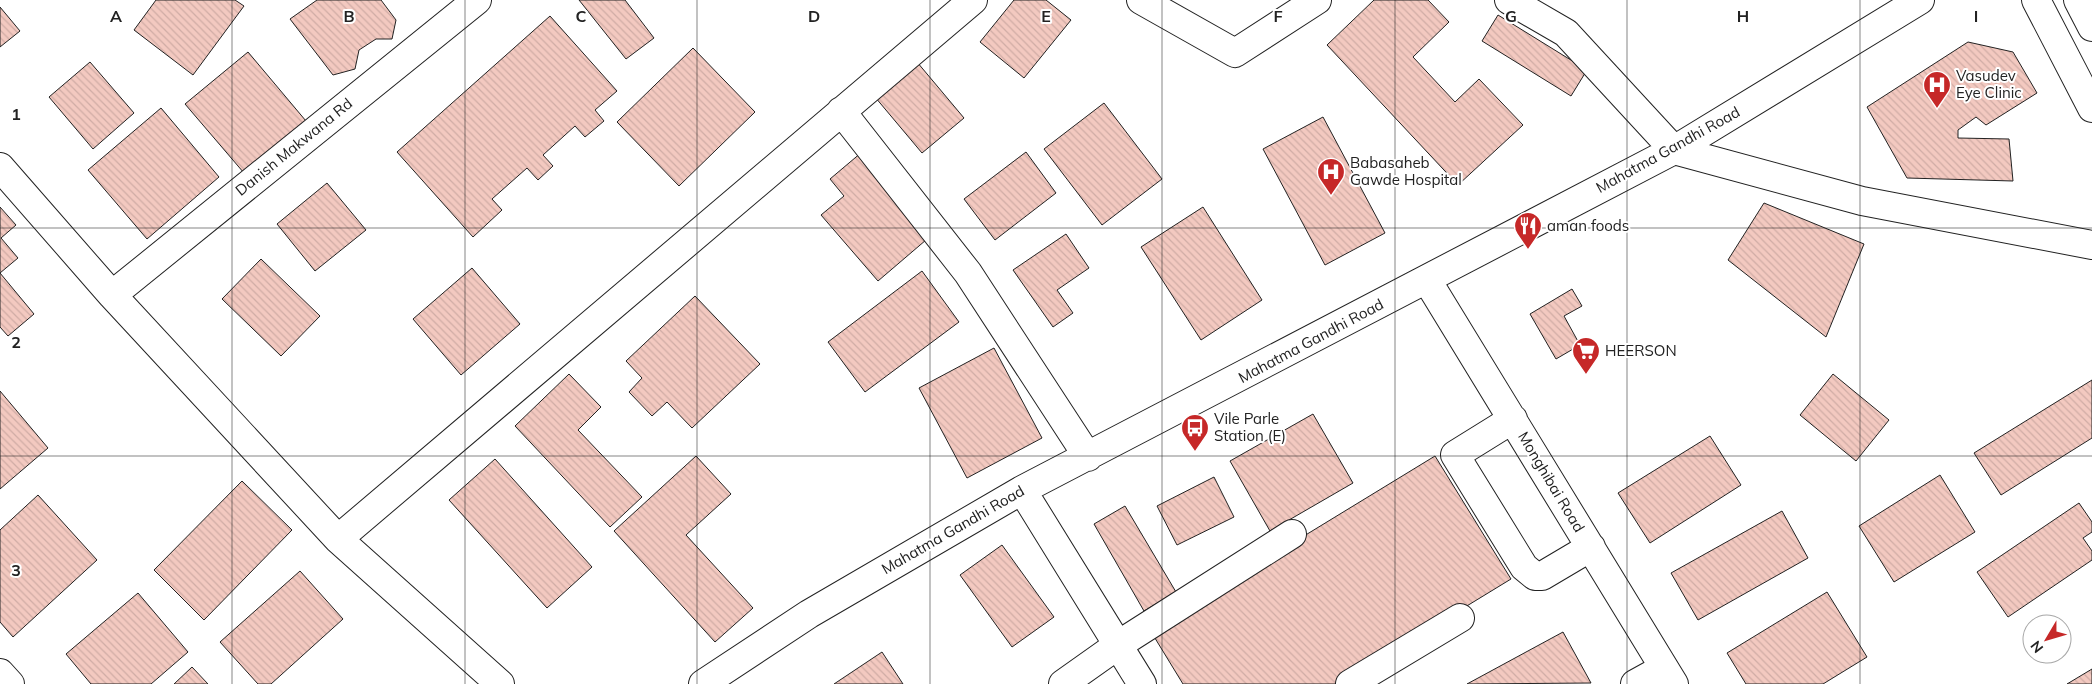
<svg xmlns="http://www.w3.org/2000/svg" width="2092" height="684" viewBox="0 0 2092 684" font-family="Mulish,sans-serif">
<defs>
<pattern id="building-back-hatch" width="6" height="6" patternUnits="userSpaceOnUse" patternTransform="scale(1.25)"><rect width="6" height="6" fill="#f3c9c0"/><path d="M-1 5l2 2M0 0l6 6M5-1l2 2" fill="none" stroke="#d0aca5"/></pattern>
</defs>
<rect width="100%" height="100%" fill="#fff"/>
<path fill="url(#building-back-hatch)" stroke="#222" d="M156,0H235L244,6L193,75L134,30Z
M317,0H381L396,20L392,39H376L359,50L355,69L333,75L290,19Z
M579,0H625L654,38L626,59Z
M1014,0H1046L1071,20L1024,78L980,42Z
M1374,0H1428L1449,22L1413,57L1455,102L1479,79L1523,125L1458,185L1327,45Z
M0,7L20,31L0,47Z
M1498,15L1587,70L1571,96L1482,41Z
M550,16L617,91L595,110L604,121L585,137L575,126L543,155L553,166L538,180L527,168L492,199L502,210L473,237L397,152Z
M1968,42L2013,52L2037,93L1986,125L1976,117L1958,130V138L2009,139L2013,181L1907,178L1867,107Z
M693,48L755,112L679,186L617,122Z
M248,52L306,121L244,173L185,104Z
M90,62L134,113L93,149L49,97Z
M917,62L964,118L922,153L875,97Z
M1104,103L1162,179L1102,225L1044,149Z
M161,108L219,177L147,239L88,170Z
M1323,117L1385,233L1325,265L1263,149Z
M862,152L933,234L878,281L821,215L844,196L830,179Z
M1026,152L1056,193L995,240L964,199Z
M327,183L366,230L315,271L277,224Z
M1764,203L1864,244L1826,337L1728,260Z
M0,207L16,225L1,238L18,258L0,273Z
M1203,207L1262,300L1201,340L1141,247Z
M1066,234L1089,268L1057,290L1073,313L1053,327L1013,270Z
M261,259L320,316L281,356L222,299Z
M472,268L520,324L461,375L413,319Z
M922,271L959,322L865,392L828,342Z
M0,273L34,314L8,336L0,327Z
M1572,289L1582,306L1564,316L1580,345L1556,359L1530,314Z
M695,296L760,364L692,428L667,402L652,416L629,392L642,378L626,361Z
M994,348L1042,438L967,478L919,388Z
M569,374L601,407L578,430L642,497L610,527L515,426Z
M1833,374L1889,420L1856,461L1800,415Z
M2092,380V438L2001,495L1974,453Z
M0,391L48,448L0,489Z
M1313,414L1353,483L1270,531L1230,461Z
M1710,436L1741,485L1650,543L1618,493Z
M696,456L731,494L686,535L753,608L715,642L614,531Z
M1435,456L1511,579L1339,684H1183L1150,630Z
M495,459L592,567L547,608L449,500Z
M1940,475L1975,532L1894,582L1859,526Z
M1214,477L1234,517L1177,545L1157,506Z
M242,481L292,530L204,620L154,570Z
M38,495L97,560L13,637L0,622V530Z
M2079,503L2092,522V532L2083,538L2092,551V560L2008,617L1977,572Z
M1125,506L1176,592L1144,611L1094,524Z
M1782,511L1808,558L1698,620L1671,573Z
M1002,545L1054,617L1012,647L960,575Z
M300,571L343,619L271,684H258L220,642Z
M1827,592L1867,657L1823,684H1746L1727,653Z
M138,593L188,652L151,684H91L66,654Z
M1563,632L1591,683L1467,684Z
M882,652L903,684H834Z
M192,667L208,684H174Z
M2092,669V684H2067Z"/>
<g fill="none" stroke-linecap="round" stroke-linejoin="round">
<defs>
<path id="minor" d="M1141,0L1235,53L1317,0
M1509,0L1566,33L1674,150L1862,201L2092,245
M2036,0L2092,108
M2078,0L2092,27
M841,111L968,273L1088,457
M0,167L112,295L338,539L500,684
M1427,280L1674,684
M112,295L477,0
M1513,419L1455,455L1524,567L1535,576H1542L1591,547
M1022,490L1142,684
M338,539L973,0
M0,673L10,684
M703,684L809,614L1022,490L1674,150L1920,0
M1063,684L1118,645L1292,534
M1350,684L1460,618
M1635,684L1664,668"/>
</defs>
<use href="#minor" stroke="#222" stroke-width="30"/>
<use href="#minor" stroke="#fff" stroke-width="28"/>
</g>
<path fill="none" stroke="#222" stroke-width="1" stroke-opacity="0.55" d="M232,0V684M465,0V684M697,0V684M930,0V684M1162,0V684M1395,0V684M1627,0V684M1860,0V684M0,228H2092M0,456H2092"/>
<defs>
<symbol id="hospital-pin" viewBox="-11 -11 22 30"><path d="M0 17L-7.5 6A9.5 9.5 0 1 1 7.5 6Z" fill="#c62828" stroke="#fff"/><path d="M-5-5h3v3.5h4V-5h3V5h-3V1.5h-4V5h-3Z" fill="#fff"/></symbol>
<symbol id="restaurant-pin" viewBox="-11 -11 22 30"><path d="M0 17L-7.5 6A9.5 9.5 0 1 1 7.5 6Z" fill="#c62828" stroke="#fff"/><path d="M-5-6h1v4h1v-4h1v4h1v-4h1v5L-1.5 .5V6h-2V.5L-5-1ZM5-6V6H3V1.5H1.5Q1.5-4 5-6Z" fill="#fff"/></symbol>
<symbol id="supermarket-pin" viewBox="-11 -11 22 30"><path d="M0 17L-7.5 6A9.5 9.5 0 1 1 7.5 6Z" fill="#c62828" stroke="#fff"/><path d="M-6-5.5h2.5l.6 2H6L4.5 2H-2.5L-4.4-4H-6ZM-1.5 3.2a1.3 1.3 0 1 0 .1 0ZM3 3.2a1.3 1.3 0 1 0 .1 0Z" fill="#fff"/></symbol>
<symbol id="bus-pin" viewBox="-11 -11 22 30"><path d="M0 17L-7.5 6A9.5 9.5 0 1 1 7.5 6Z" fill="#c62828" stroke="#fff"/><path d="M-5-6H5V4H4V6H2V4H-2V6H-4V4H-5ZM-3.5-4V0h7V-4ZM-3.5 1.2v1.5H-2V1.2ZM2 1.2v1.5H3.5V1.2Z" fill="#fff"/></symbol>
</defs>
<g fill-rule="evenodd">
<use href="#hospital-pin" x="1921" y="69" width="32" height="43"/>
<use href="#hospital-pin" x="1315" y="156" width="32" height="43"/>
<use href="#restaurant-pin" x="1512" y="210" width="32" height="43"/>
<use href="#supermarket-pin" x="1570" y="335" width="32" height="43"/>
<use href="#bus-pin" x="1179" y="412" width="32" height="43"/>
</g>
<g text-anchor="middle" stroke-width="4" stroke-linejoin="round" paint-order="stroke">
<g font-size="15" fill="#222" stroke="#fff" text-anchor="start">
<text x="1956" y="81">Vasudev<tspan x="1956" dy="17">Eye Clinic</tspan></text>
<text x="1350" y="168">Babasaheb<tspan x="1350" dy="17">Gawde Hospital</tspan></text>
<text x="1547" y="231">aman foods</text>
<text x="1605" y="356">HEERSON</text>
<text x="1214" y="424">Vile Parle<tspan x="1214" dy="17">Station (E)</tspan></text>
</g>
<g font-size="15" fill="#222" stroke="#fff">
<text transform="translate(294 147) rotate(-39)" y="5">Danish Makwana Rd</text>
<text transform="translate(1668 150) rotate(-29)" y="5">Mahatma Gandhi Road</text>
<text transform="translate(1311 341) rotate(-28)" y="5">Mahatma Gandhi Road</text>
<text transform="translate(1551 482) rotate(59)" y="5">Monghibai Road</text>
<text transform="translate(953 530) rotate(-30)" y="5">Mahatma Gandhi Road</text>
</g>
</g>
<g font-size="16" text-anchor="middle" font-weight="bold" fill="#222" stroke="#fff" stroke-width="4" stroke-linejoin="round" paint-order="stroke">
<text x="116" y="22">A</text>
<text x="349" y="22">B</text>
<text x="581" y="22">C</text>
<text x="814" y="22">D</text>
<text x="1046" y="22">E</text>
<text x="1278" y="22">F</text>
<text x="1511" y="22">G</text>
<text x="1743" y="22">H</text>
<text x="1976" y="22">I</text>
<text x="16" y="120">1</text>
<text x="16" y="348">2</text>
<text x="16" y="576">3</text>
</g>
<g transform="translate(2047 639) rotate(232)"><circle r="24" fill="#ffffff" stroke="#a7a7a7"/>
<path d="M0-4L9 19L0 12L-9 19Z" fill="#c62828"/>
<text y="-8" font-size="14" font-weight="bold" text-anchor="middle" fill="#222222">N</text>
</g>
</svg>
